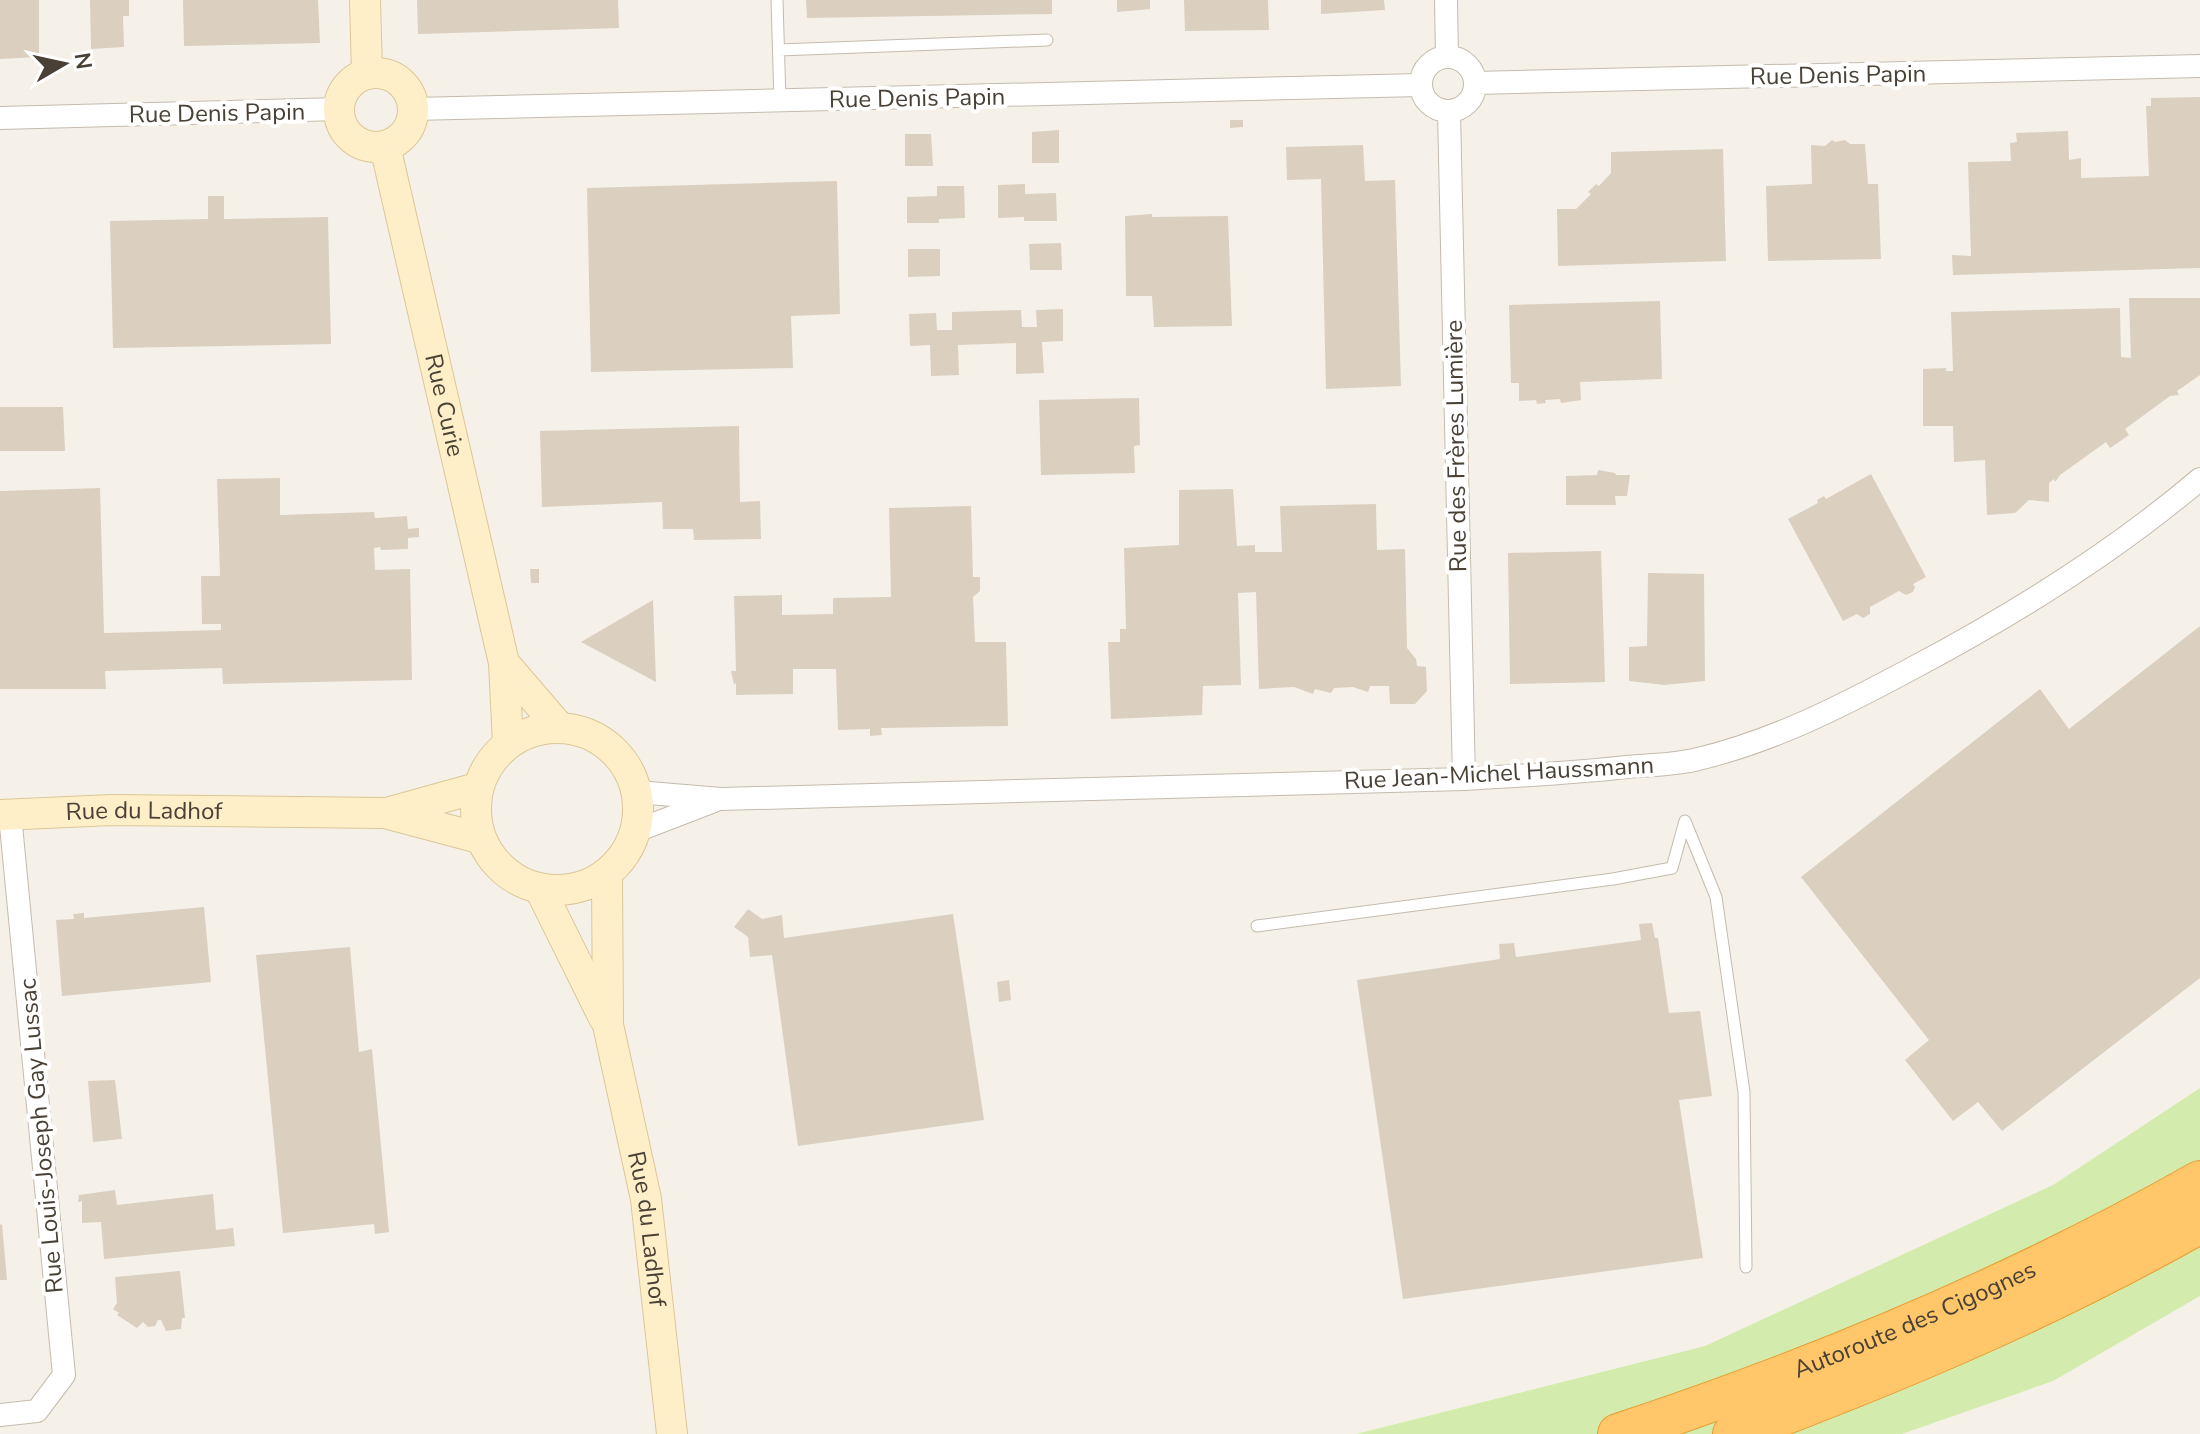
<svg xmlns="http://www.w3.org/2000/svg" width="2200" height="1434" viewBox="0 0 2200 1434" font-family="'Nunito Sans',sans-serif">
<rect width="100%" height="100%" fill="#f5f1e8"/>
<path fill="#d3ecae" d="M2200,1088V1296L2053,1381L1902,1434H1356L1705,1346L2053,1185Z"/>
<path fill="#dbcfc0" d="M0,0H39V57L0,59Z
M90,0H129V16H123L124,47L91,49Z
M183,0H318L320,43L184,46Z
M417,0H618L619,28L418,34Z
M806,0H1052V14L807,18Z
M1117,0H1150V9L1117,12Z
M1184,0H1268L1269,30L1185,31Z
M1321,0H1384L1385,10L1321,14Z
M2200,97V268L1953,275L1952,255L1971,256L1968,162L2011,161L2010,143L2017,142L2016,133L2068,131L2069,160L2081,158V178L2149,176L2146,106H2151V98Z
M1230,120H1243V127L1230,128Z
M1059,130V163H1032V132Z
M905,134H931L933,166H905Z
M1832,140L1835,142L1845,140L1850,144H1865L1868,184H1878L1881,259L1768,261L1766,186L1812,184L1811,145L1825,146Z
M1363,145L1365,181L1395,180L1401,386L1326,389L1321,179L1287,180L1286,147Z
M1723,149L1726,261L1558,266L1557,209H1576L1591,194L1588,192L1596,184L1599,186L1611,173V152Z
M837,181L840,314L791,316L793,368L591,372L587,188Z
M1025,184V194L1056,193L1057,221H1024V217L998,218V185Z
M937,186H964L965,218L939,219V223H907V197L937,196Z
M208,196H224V219L328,217L331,344L113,348L110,221L208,219Z
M1152,214V217L1228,216L1232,326L1154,327L1152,296H1126L1125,216Z
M1061,243L1062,270H1030L1029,244Z
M908,249H940V276L908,277Z
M2129,298H2200V375L2177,391L2179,395L2170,396L2125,429L2129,435L2110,448L2106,442L2060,475L2055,482L2054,479L2049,483V502L2029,500L2015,513L1987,515L1985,460L1954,462L1953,426H1923V369L1946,368V371H1953L1951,312L2120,308L2121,357L2131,358Z
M1660,301L1662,379L1580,382L1581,400L1561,403L1560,399L1545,400L1546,403L1537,404L1536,400L1519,401V383H1511L1509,305Z
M1063,309V341L1042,342L1044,373L1016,374V343L958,345L959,375L931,376L930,345L910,346L909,314L936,313L937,330H952V312L1021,310L1022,327H1037L1036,310Z
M1139,398L1140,445L1134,446L1135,473L1041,475L1039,400Z
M0,407H63L65,451H0Z
M739,426L740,502L760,501L761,539L694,540L693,529H663L662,502L542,507L540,431Z
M1598,470L1615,473L1616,475H1630L1627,496H1615L1616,505H1566V476L1597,475Z
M1871,474L1926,577L1913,584L1915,587L1913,592L1906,595L1899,591L1870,607V614L1863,618L1857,614L1843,621L1788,519L1818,503L1817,500L1824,496L1826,499Z
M280,478V515L374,512L375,518L407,516L408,529L419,528V537L408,538V549L381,550L380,547L374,548L375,570L410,569L412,680L223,684L222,668L105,671L106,689H0V491L100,488L104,633L221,630V624H202L201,576H220L217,479Z
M1233,489L1237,546L1255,545V552H1282L1280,506L1376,504L1377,550L1405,549L1407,648L1416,659L1417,666L1426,667L1427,691L1415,704H1390L1389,686H1370L1368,692L1353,687L1334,688L1331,693L1315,689L1313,694L1294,687L1259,689L1256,592L1238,593L1241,685L1203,686L1202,715L1111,719L1108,642H1120V629H1126L1124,548L1179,545V490Z
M971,506L973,577H980V591L973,597L975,642H1006L1008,726L881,728L882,735L870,736V729L838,730L836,669H793V694L736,695V683L734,685L731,671H736L734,596L782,595V615L833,614V598L891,597L889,508Z
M1601,551L1605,682L1510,684L1508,553Z
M530,569H539V583H531Z
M1648,573L1704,574L1705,681L1664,685L1629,681V647L1647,646Z
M653,600L656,682L581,642Z
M2200,626V978L2002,1131L1978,1102L1953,1121L1905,1060L1929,1040L1801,877L2040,689L2069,729Z
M204,907L211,982L62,996L56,920L74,919L73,914L84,913V918Z
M748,909L762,919L782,915L784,938L953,914L984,1120L798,1146L772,955L750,957L748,937L734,927Z
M1652,923L1655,938H1658L1669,1013L1700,1011L1712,1096L1679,1100L1703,1258L1403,1299L1357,980L1500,959L1499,944L1514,943L1516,957L1641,940L1639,924Z
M350,947L359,1052L372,1049L389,1232L375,1234L374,1224L283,1233L256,955Z
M1009,980L1011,1000L999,1002L997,982Z
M115,1080L122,1139L93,1142L88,1081Z
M115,1190L117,1205L213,1194L216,1230L233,1228L235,1246L104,1259L101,1222L82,1223V1201L78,1202L79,1195Z
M2,1224L7,1280H0V1225Z
M180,1271L185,1318H182L181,1329L166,1331L161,1320H158L155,1326L148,1327L143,1322L137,1328L117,1315L119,1313L113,1309L117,1303L115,1277Z"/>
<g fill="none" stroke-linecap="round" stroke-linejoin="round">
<defs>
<path id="lane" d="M777,0L780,101
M779,50L1047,40
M1257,926L1613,879L1672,868L1685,821L1716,897L1744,1092L1746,1267"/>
<path id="street" d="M1446,0L1447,56
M1421 84a27 27 0 1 1 54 0a27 27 0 1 1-54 0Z
M1475,83L2200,66
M413,109L1420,85
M1449,112L1464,779
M0,118L339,109
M637,792L721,799L1464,779C1519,776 1573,773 1627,767C1649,765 1672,765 1694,760C1772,742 1842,706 1911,669C2013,615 2112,554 2200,479
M636,831L714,801
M0,1415L37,1411L64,1375L10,815"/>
<g id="secondary">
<path d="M365,0L367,73"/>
<circle cx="376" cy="110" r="37"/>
<path id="s1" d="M385,146L504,663L508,744"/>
<path d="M504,663L559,727"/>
<circle cx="557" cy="809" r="81"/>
<path d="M387,813L477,788"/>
<path id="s2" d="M0,815L112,810L385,813L479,838"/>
<path id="s3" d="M607,875L608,1025L646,1199L672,1434"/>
<path d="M541,891L604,1018"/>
</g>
<g id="highway">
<path id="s4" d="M1618,1434C1820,1367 2015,1286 2200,1181"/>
<path d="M1733,1434C1894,1374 2051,1308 2200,1223"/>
</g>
</defs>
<use href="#lane" stroke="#c5bbad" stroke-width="13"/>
<use href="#street" stroke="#c5bbad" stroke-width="24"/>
<use href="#secondary" stroke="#dcc697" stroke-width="32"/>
<use href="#highway" stroke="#e99c2e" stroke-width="42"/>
<use href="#lane" stroke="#fff" stroke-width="11"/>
<use href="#street" stroke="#fff" stroke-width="22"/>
<use href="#secondary" stroke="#ffefc9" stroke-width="30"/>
<use href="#highway" stroke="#ffc66a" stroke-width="40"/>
</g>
<g text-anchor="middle" stroke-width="8" stroke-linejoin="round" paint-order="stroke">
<g font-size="24" fill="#4a4136" stroke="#fff">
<text transform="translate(1838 75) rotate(-1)" y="8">Rue Denis Papin</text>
<text transform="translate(917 98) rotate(-1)" y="8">Rue Denis Papin</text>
<text transform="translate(217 113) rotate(-1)" y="8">Rue Denis Papin</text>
<text dy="8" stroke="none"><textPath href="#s1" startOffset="266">Rue Curie</textPath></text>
<text transform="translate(1456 446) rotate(-91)" y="8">Rue des Frères Lumière</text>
<text transform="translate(1499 773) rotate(-3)" y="8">Rue Jean-Michel Haussmann</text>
<text dy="8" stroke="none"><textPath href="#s2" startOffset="144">Rue du Ladhof</textPath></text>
<text transform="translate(41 1136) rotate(-95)" y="8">Rue Louis-Joseph Gay Lussac</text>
<text dy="8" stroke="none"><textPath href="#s3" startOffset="358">Rue du Ladhof</textPath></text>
<text dy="8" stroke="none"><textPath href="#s4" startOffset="318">Autoroute des Cigognes</textPath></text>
</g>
</g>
<g transform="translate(64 64) rotate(81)" stroke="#ffffff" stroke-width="6" paint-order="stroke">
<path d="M0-6L14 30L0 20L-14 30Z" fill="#4a4136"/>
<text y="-12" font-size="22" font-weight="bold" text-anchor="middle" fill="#4a4136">N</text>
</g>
</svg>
